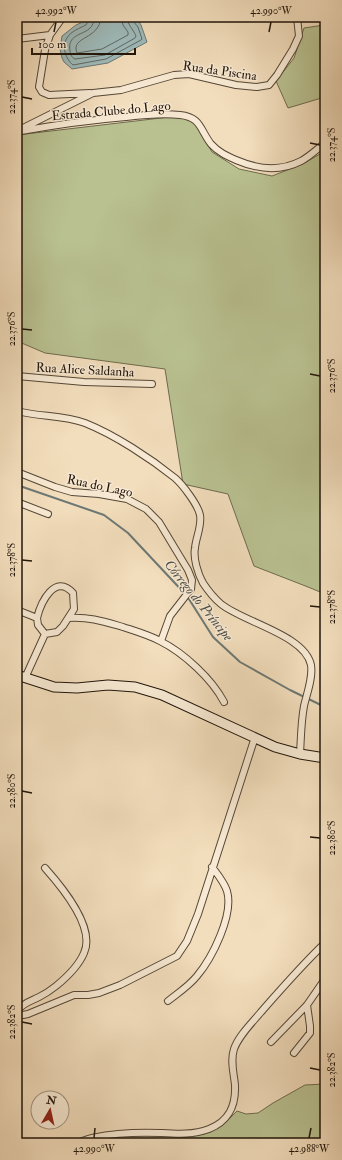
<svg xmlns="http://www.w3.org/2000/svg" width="342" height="1160" viewBox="0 0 342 1160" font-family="'IM FELL Double Pica',serif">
<rect width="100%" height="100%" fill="#f2ddbc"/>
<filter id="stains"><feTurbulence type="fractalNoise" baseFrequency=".005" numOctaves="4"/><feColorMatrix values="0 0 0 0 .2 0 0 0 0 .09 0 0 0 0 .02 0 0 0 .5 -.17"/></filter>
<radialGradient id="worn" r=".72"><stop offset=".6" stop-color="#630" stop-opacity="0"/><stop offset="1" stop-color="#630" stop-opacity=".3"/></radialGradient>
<path fill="#b9c191" stroke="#6d6b4e" d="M325,23V97L288,108L276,81L294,58L304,28L324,25Z
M178,116L194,122L212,152L239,169L272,176L303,164L325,151V594L308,587L254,566L228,494L183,484L165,369L45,353L17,341V135Z
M325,1084V1143H89L102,1137L152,1133L183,1138L204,1134L223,1125L237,1111L246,1114L258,1113L273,1103L305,1085Z"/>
<path fill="#9ebaba" stroke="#6c7874" d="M87,17H136L141,25L147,42L108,63L72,69L64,62L62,58L60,49L62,36L76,25L83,22Z"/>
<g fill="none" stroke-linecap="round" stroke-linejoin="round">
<path stroke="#606862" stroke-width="1" d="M90,17L86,25C80,28 71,31 67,38C61,47 66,59 73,65L106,59L141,40L142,39L138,27L133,21L132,17
M95,17C94,21 93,26 89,29C82,35 67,35 70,51C71,55 71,57 75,59L105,55L135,38L136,36C133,29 127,24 127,17
M101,17C100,40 70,36 77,53L102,49L128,35V32L123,25L121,17"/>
<path stroke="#6c7874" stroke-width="2" d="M17,485L104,515L128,533L187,596L213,637L240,662L290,690L325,707"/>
<defs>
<path id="street" d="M63,17L50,35L45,50L39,87L42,92L49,95L90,93
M17,39L50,35
M17,131L93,93L121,90L174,75L189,74L236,85L257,87L269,85L277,75L293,49L299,36L297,17
M21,131C55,125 90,120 126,117C143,115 162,113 180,115C201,117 200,130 211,144C218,152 227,156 236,160C257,169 280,172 301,161C309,157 317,149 325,143
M17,376L84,382L152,384
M17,411C39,417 63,415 85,423C115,435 150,458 175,478C183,485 198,505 200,515C202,526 196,537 195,548C193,558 198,574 203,583C207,589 215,599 221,604C243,622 305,635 311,665C313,678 307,693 304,706C301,722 301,738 300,754
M17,472L55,487L72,492L99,494L127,499L146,509L159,522L188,570L192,580L191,589L170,616L161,641
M17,502L48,514
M17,610L37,618L38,625L45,634L25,678
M37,618C41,602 55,573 73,593L74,609L63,626L57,632L45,634
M69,618C90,617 102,621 123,627C135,631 149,635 160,641C184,653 212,679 224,702
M45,868C61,886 96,927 84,953C79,965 67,977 56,986C51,990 45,994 39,997C31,1001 23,1003 18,1010V1014L23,1015L28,1014L74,995H88L99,993L120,985L177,956L187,941L198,914L255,737
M168,1001C178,993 189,986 197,976C212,958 234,915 227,891C224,882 218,875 212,867
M271,1042L307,1005L325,979
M294,1053L310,1033V1026L307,1005
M77,1143C98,1133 138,1132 161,1133C178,1134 193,1135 209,1129C229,1121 236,1106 235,1085C234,1074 230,1061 234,1049C239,1035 252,1023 261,1012C282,988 302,965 325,943"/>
<path id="secondary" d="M17,675L54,687L77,688L108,685L135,687L162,695L275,747L300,754L325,758"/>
</defs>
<use href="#street" stroke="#554736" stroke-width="8"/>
<use href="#secondary" stroke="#21150a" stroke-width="11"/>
<use href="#street" stroke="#f7e9d3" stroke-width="6"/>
<use href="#secondary" stroke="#f7e9d3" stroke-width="9"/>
</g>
<path fill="none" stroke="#21150a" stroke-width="1.5" d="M54,32L56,22M269,32L271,22M22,97L32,99M310,143L320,145M22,329L32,330M310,374L320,376M22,560L32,561M310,606L320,607M22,791L32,793M310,837L320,838M22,1022L32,1024M310,1068L320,1070M94,1138L95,1128M309,1138L311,1128"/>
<g text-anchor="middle" stroke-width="3" stroke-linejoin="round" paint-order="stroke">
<g font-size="13" fill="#21150a" stroke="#f7e9d3">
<text transform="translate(220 70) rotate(8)" y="5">Rua da Piscina</text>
<text transform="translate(111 110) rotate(-5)" y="5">Estrada Clube do Lago</text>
<text transform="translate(85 369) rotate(3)" y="5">Rua Alice Saldanha</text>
<text transform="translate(100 485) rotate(12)" y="5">Rua do Lago</text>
</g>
<g font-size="14" font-style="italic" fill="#4d4f48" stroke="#f7e9d3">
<text transform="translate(199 600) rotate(51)" y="5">Córrego do Príncipe</text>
</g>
</g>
<rect width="342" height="1160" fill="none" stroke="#f2ddbc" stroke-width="44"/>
<g transform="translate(50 1110) rotate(9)"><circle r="19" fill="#f7e9d3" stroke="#a19483"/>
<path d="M0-3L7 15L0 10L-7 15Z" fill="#8f2418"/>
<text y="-6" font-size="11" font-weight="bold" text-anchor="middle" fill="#21150a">N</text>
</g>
<path d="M32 48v6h103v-6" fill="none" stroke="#21150a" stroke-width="2"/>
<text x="38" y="48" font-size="12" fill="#21150a" stroke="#f7e9d3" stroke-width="3" paint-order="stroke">100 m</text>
<rect x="22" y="22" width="298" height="1116" fill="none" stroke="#21150a" stroke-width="1.5"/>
<g font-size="10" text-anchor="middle" fill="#21150a">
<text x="56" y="14">42.992°W</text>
<text x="271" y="14">42.990°W</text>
<text transform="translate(11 97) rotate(-90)" y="4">22.374°S</text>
<text transform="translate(331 145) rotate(-90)" y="4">22.374°S</text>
<text transform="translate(11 329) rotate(-90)" y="4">22.376°S</text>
<text transform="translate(331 376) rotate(-90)" y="4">22.376°S</text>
<text transform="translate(11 560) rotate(-90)" y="4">22.378°S</text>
<text transform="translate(331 607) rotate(-90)" y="4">22.378°S</text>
<text transform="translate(11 791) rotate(-90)" y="4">22.380°S</text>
<text transform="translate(331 838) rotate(-90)" y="4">22.380°S</text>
<text transform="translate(11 1022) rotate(-90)" y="4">22.382°S</text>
<text transform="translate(331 1070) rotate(-90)" y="4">22.382°S</text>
<text x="94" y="1152">42.990°W</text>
<text x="309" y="1152">42.988°W</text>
</g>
<rect width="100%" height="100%" filter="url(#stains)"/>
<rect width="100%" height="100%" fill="url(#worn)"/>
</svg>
